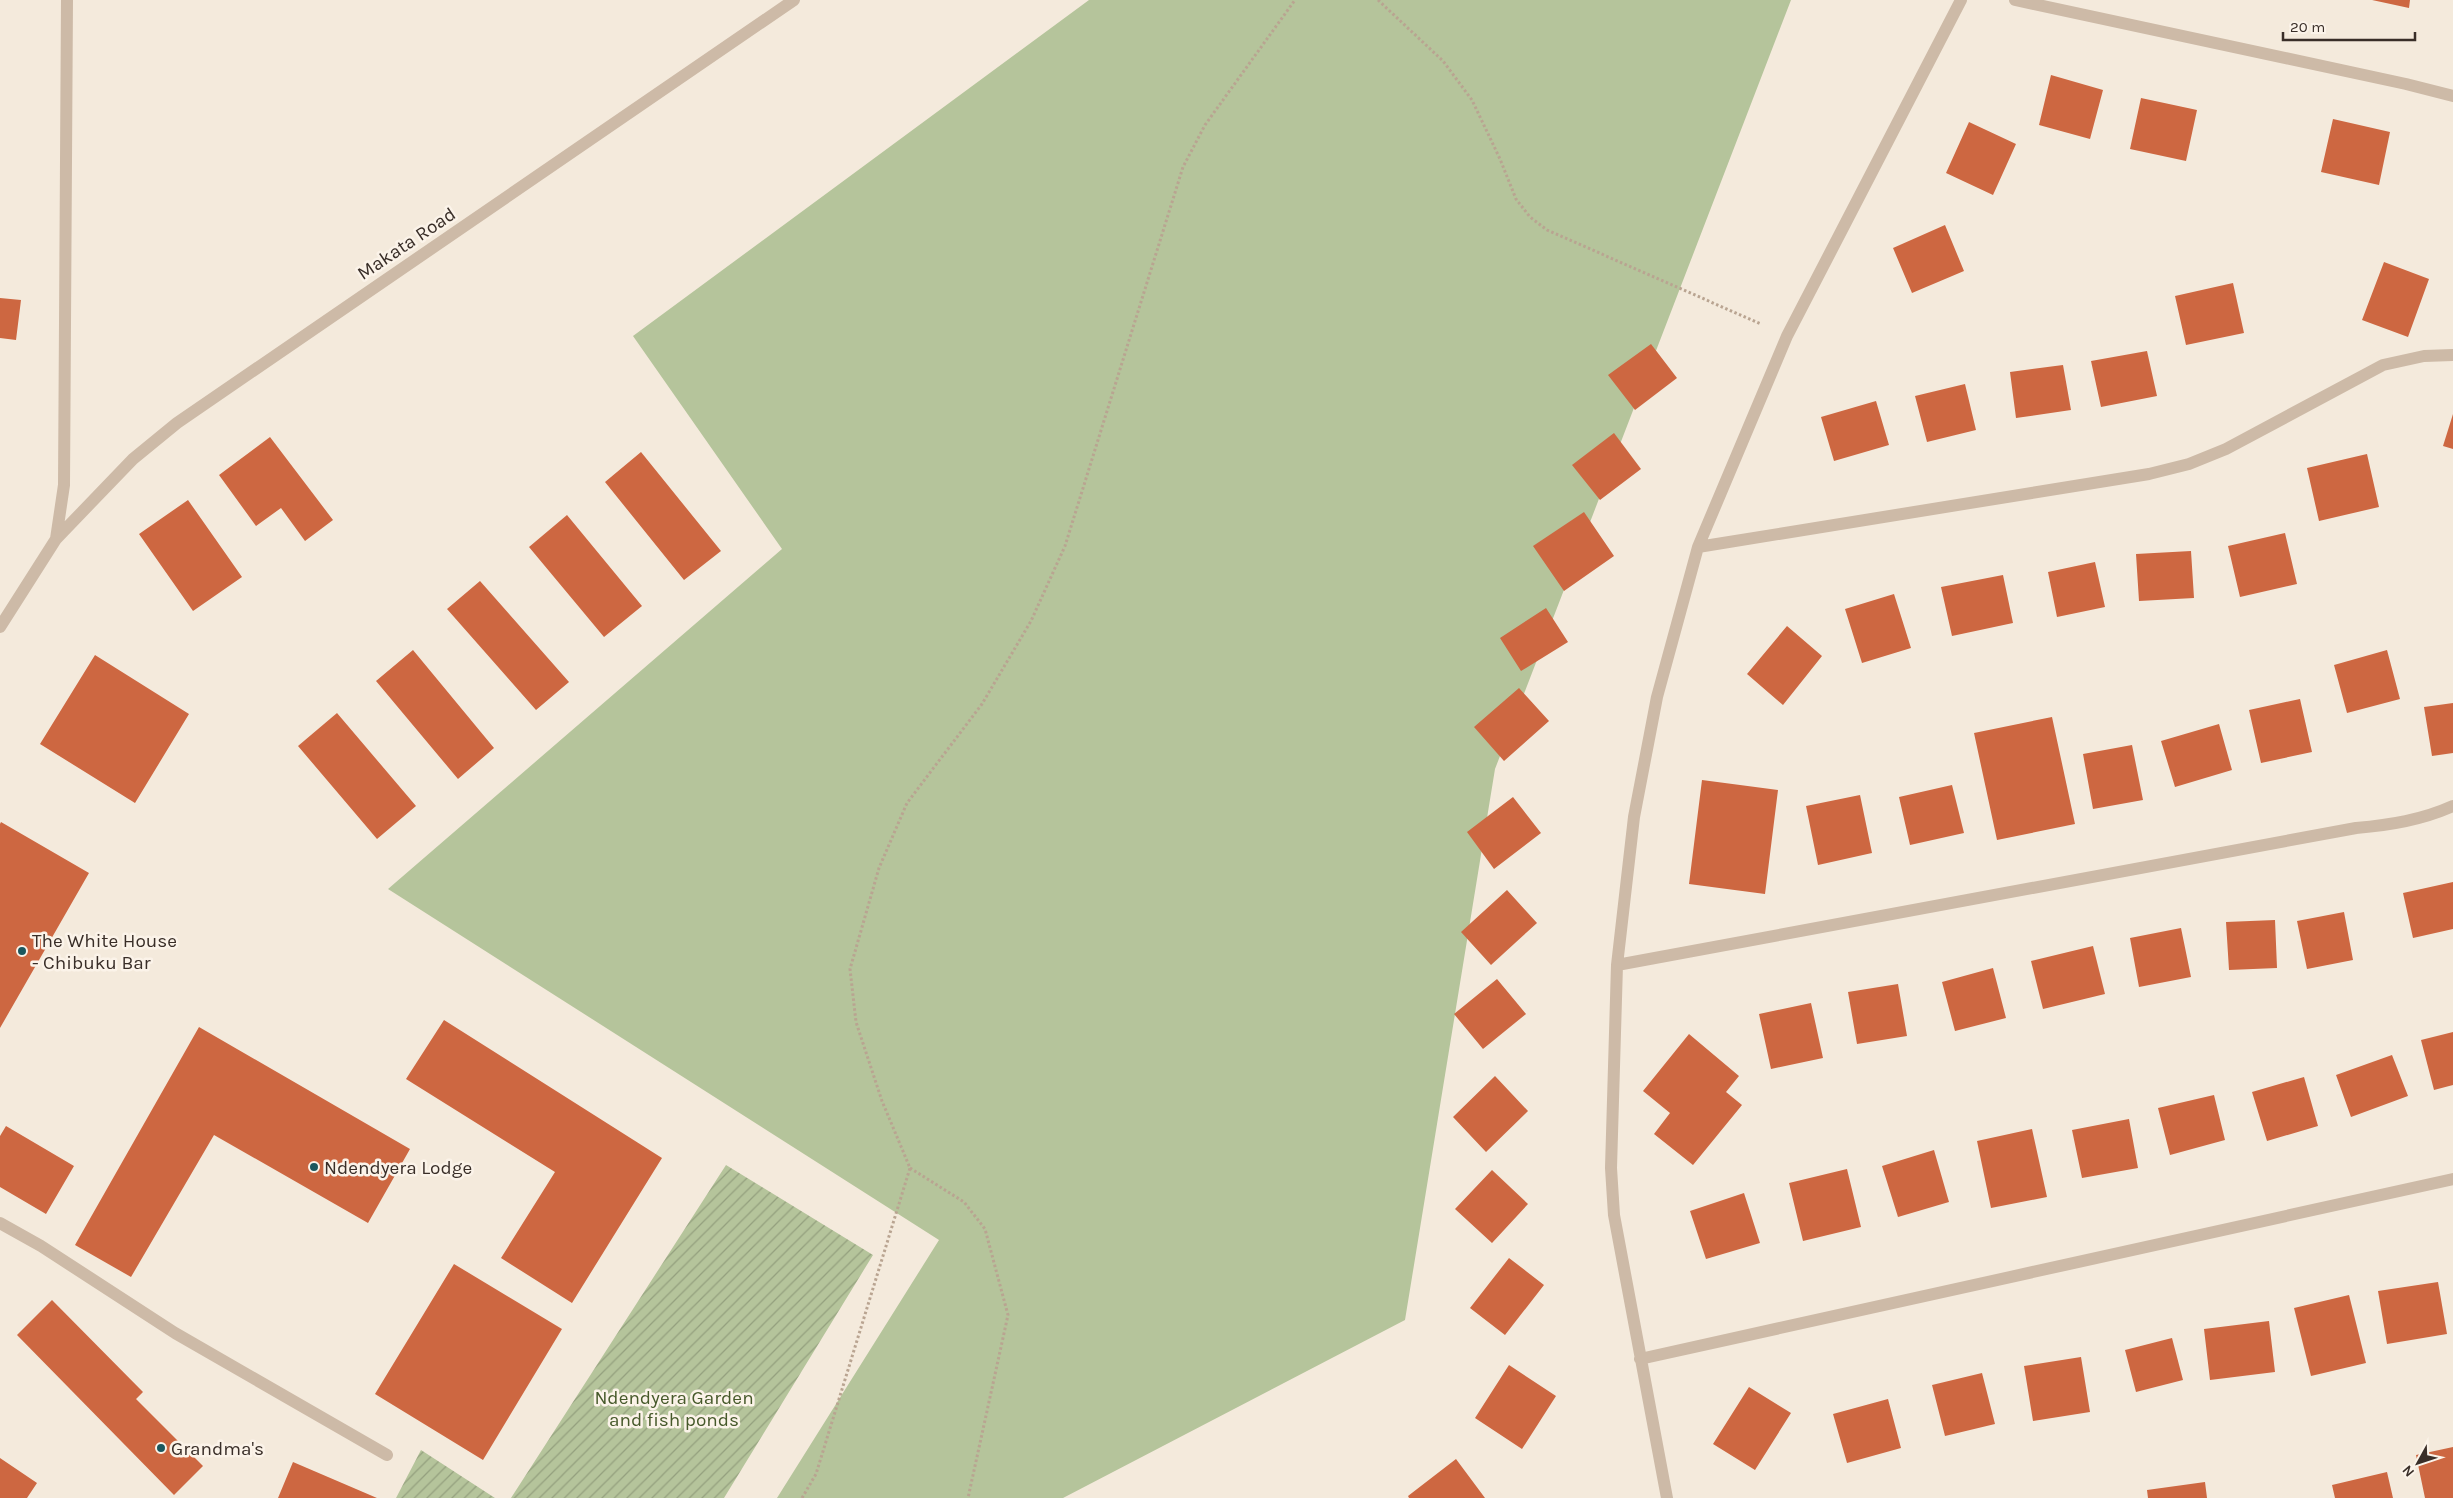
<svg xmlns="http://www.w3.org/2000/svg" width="2453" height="1498" viewBox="0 0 2453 1498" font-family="Karla,sans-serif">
<defs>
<pattern id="garden-furrows" width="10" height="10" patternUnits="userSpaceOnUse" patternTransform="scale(1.25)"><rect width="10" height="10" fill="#b5c49b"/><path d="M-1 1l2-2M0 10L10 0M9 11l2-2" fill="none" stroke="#94a07e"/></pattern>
</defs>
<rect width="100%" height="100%" fill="#f4eadc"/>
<path fill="#b5c49b" d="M1089,0H1791L1495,769L1405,1320L1063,1498H777L939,1240L388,889L782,549L633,336Z"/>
<path fill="url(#garden-furrows)" d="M726,1165L873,1255L724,1498H511Z
M421,1450L495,1498H396Z"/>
<path fill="#cd6741" d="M2372,0H2410L2409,8Z
M2051,75L2103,90L2090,139L2039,125Z
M2141,98L2197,110L2186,161L2130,149Z
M2333,119L2390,132L2379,185L2321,172Z
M1969,122L2016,144L1993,195L1946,173Z
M1945,225L1964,271L1912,293L1893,248Z
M2384,262L2429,279L2408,337L2362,320Z
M2233,283L2244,333L2186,345L2175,296Z
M0,298L21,300L16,340L0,338Z
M1651,344L1677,378L1635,410L1608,375Z
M2147,351L2157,396L2101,407L2091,361Z
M2063,365L2071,410L2016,418L2010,372Z
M1965,384L1976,430L1927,442L1915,396Z
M1876,401L1889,445L1834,461L1821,417Z
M2453,414V449L2443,446Z
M1614,433L1641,469L1600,500L1572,465Z
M270,437L333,520L305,541L281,508L256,526L219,475Z
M641,452L721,551L684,580L605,482Z
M2367,454L2379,507L2319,521L2307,468Z
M188,500L242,577L193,611L139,534Z
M1584,512L1614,556L1564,591L1533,546Z
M567,515L642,606L604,637L529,547Z
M2285,533L2297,584L2240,597L2228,546Z
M2191,551L2194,598L2139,601L2136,554Z
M2095,562L2105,607L2057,617L2048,572Z
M2003,575L2013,623L1952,636L1941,587Z
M480,581L569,682L536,710L447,609Z
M1894,594L1911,648L1862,663L1845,609Z
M1546,608L1568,642L1521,671L1500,638Z
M1787,626L1822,656L1783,705L1747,674Z
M413,650L494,748L458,779L376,681Z
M2387,650L2400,699L2347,713L2334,665Z
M95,655L189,714L135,803L40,744Z
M1519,688L1549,721L1504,761L1474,727Z
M2300,699L2312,752L2261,763L2249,710Z
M2453,703V753L2432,756L2424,707Z
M337,713L416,806L377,839L298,746Z
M2052,717L2075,824L1997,840L1974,733Z
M2219,724L2232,770L2175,787L2161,741Z
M2132,745L2143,800L2093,809L2083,754Z
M1702,780L1778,790L1765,894L1689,884Z
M1952,785L1964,833L1910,845L1899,797Z
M1860,795L1872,853L1818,865L1806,806Z
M1513,797L1541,833L1494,869L1467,832Z
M1,822L89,873L0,1028V824Z
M2453,882V929L2413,938L2403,893Z
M1507,890L1537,923L1491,965L1461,932Z
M2344,912L2353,960L2307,969L2297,921Z
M2275,920L2277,968L2229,970L2226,922Z
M2181,928L2191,977L2139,987L2130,938Z
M2093,946L2105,994L2043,1009L2031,961Z
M1993,968L2006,1018L1955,1031L1942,982Z
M1497,979L1526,1014L1483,1049L1454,1014Z
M1898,984L1907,1036L1857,1044L1848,992Z
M1811,1003L1823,1058L1771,1069L1759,1014Z
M444,1020L662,1158L572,1303L501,1258L555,1172L406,1079Z
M199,1027L410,1149L368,1223L214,1135L131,1277L75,1245Z
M2453,1032V1085L2434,1090L2421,1040Z
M1689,1034L1739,1076L1726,1092L1742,1105L1693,1165L1654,1134L1670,1113L1643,1091Z
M2392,1055L2408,1096L2351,1117L2336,1075Z
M1495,1076L1528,1111L1486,1152L1453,1117Z
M2304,1077L2318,1126L2267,1141L2252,1092Z
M2214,1095L2225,1140L2170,1155L2158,1108Z
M2129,1119L2138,1168L2082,1178L2072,1130Z
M6,1126L74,1166L46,1214L0,1187V1136Z
M2032,1129L2047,1197L1991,1208L1977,1141Z
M1934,1150L1949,1202L1898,1217L1882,1166Z
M1847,1169L1861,1227L1803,1241L1789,1183Z
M1492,1170L1528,1204L1492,1243L1455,1209Z
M1744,1193L1760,1243L1706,1259L1690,1211Z
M1509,1258L1544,1285L1505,1335L1470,1308Z
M454,1264L562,1329L483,1460L375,1394Z
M2438,1282L2447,1334L2387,1344L2378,1291Z
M2349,1295L2366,1363L2311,1376L2294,1308Z
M52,1300L143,1392L136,1399L203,1466L174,1495L17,1335Z
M2269,1321L2275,1372L2210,1380L2204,1329Z
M2172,1338L2183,1380L2136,1392L2125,1350Z
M2081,1357L2090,1412L2033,1421L2024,1366Z
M1509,1365L1556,1396L1522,1449L1475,1418Z
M1982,1373L1995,1424L1945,1436L1932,1385Z
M1749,1387L1791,1413L1755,1470L1713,1444Z
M1888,1399L1901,1448L1847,1463L1833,1414Z
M2453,1447V1498H2425L2416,1455Z
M0,1458L37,1483L27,1498H0Z
M1456,1459L1485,1498H1409L1408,1496Z
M293,1462L377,1498H278Z
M2387,1472L2393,1498H2335L2332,1485Z
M2205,1482L2207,1498H2148L2147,1490Z"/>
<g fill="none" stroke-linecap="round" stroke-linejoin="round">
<path stroke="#b9a491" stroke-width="3" stroke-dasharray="2.5 2.5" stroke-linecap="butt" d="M1378,0L1443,61L1472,100L1500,159L1516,199L1530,217L1547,230L1761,324
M910,1168L964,1202L985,1229L1008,1315L968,1498
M802,1498L816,1474L910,1168L882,1101L856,1022L850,969L879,868L907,803L982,704L1031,621L1065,546L1183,167L1205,125L1295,0"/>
<path stroke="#cdbaa7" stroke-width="12" d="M2015,0L2406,84L2453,96
M56,539L133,459L177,423L794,0
M1698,547L2149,474L2189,464L2226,449L2383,365L2424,356L2453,355
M0,627L56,539L64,485L67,0
M1617,965L2356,828C2390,825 2422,820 2453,806
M0,1223L41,1246L175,1333L387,1455
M1640,1359L2453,1179
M1667,1498L1614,1215L1611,1168L1617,965L1634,817L1657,697L1698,547L1787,336L1961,0"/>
</g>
<g fill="#1b575e" stroke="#fbf3e9" stroke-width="2">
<circle cx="22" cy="951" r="5"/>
<circle cx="314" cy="1167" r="5"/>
<circle cx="161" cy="1448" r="5"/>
</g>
<g text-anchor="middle" stroke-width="5" stroke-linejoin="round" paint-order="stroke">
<g font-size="19" fill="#392e28" stroke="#fbf3e9">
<text transform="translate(406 243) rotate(-34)" y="7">Makata Road</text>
</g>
<g font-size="19" fill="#392e28" stroke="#fbf3e9" text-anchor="start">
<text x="32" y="947">The White House<tspan x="32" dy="22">- Chibuku Bar</tspan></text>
<text x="324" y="1174">Ndendyera Lodge</text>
<text x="171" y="1455">Grandma's</text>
</g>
<g font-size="19" fill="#46592a" stroke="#fbf3e9">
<text x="674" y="1404">Ndendyera Garden<tspan x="674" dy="22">and fish ponds</tspan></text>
</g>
</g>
<g transform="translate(2418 1463) rotate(230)" stroke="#fbf3e9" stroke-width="4" paint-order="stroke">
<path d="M0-4L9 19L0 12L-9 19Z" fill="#392e28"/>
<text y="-8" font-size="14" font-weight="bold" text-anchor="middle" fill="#392e28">N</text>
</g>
<path d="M2283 32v8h132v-8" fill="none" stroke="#392e28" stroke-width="2.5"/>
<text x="2290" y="32" font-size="15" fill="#392e28" stroke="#fbf3e9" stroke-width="4" paint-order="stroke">20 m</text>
</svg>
